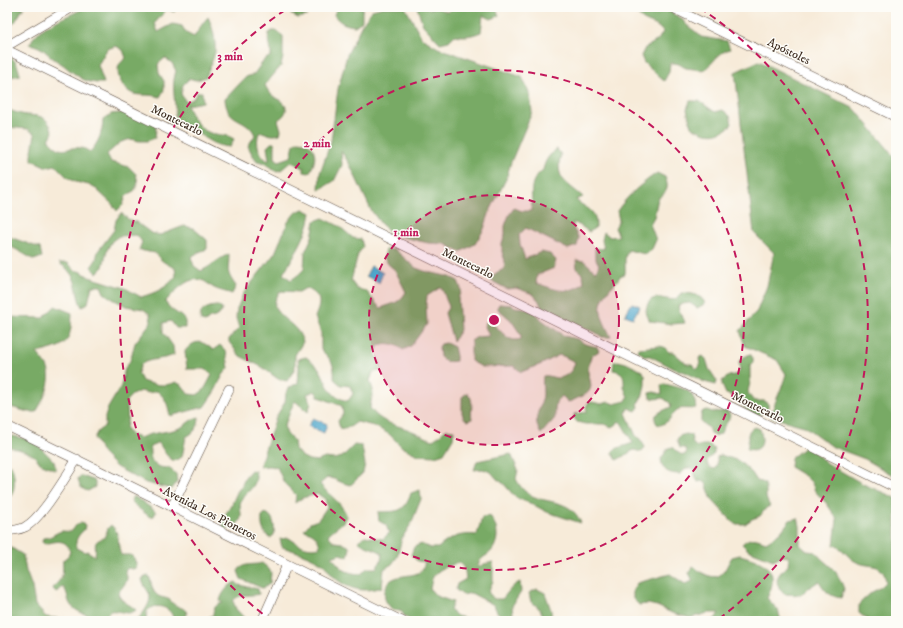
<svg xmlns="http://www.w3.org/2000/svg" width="903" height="628" viewBox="0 0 903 628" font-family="'IM FELL DW Pica',serif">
<rect width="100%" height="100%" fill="#fdfcf7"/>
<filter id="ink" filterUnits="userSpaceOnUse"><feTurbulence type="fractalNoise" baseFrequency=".025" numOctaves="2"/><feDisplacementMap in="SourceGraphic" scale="8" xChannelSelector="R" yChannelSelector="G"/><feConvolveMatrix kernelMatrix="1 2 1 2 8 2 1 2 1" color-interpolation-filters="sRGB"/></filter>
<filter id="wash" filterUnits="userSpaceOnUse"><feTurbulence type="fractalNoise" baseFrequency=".012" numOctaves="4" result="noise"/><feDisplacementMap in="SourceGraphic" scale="16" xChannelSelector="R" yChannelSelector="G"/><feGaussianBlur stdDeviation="0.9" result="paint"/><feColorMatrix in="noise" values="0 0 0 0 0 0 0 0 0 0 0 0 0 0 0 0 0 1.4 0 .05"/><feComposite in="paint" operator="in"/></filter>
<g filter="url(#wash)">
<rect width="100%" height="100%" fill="#f7ebd9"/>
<path fill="#78aa65" stroke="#5a6a42" d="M7,7H24L15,22L7,30Z
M86,7H179L174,12L167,9L155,23L158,32L173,24L182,26L186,33L194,37L203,23L208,17C213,27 216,41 215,52C213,60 209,69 206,77L197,80L189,79L183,85L181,94L186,102L193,99L197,92H202L203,102L187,105C192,118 201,133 216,134C226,136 225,134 234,139L230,147C212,146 206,138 191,129C187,126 182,124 177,122C174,116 175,112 175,106C174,93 172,83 176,71L172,63L165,58L158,64L159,73L164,81V90L160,97C151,94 142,96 134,94C124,91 115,76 119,65C120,63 124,60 126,58L123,50L116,46L107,49L98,65L104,83C86,84 80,78 67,68C63,64 58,62 54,59C43,51 45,48 30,44C37,25 69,17 86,7Z
M287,7H304L306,12L307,16L298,18L291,14Z
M337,7H363L362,12V21L355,26C345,25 340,23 334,15Z
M383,7H405L422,38L438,48L522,77L530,94L532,112L511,162L506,179L490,211L484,229L475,244L460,252L445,244L428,243L394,235L381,224L371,210L349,163L341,151L342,165L334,181L319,190L320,173L331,141L338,89L347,55L362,24L372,10Z
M417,7H427L429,9L437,8L448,12L454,7H496L499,16L491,19L483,15L481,32C471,36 464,37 455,35L449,41L440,43L423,25Z
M643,7H671L673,14C685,19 681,20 688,26C693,30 697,32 701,37L727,41L730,49C717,53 714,63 703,71C698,69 692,69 686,68C679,65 681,63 670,63L669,72L664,81L644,63L641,56L645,48L658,40L663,32C654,20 646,26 636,13Z
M272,31H276L283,36V57L281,66L265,85C267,90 270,93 273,96C278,100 290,104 285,113C284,116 280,118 278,120L281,130L280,134C274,136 269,135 263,132L259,133C255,143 259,155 268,161L269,159L267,147L271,143H275V158L279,161L291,157L294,144L298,141C318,142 318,160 309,173L304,172V168L292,162L288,164L281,170L277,171L262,162L257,161L252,154L248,146L255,135C247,116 227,124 225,99L246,77L254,74L264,60L271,56V52L268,34Z
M7,55C16,59 18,66 20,75L11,77L7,73Z
M759,61L855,109L889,150L896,160V477L865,459L833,447L804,426L771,417C774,402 782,389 786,374L777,360L745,346L740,331L757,311L767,286L774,253L754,233L735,72Z
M690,101H699L715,112L723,110L730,116L732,124C720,137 705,136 691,126L687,109Z
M7,107V109C14,112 20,114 26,115C42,116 47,116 53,132L49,140C64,157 64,146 81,148C84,148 87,150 90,152C99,142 102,133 103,120L111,114L128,112L154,119L156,129L155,138L147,141H139L131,139L121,142L107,154L111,162L129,167L136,174L138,183L134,191L126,196L123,205L117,211L112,204L93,186L76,182L68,178L55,165L47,167L32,160V151L35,134L28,129L7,127Z
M557,149L561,155C554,180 568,183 583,197L576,200C587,210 596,208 596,227L589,232L581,226L573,222L574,230L579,238L577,246L568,249L526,228L519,235L520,244L525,259L541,252L550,254L556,260L554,268L537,275L536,283C554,289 567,296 584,283L583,275L577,269L576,260L584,261L596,272L599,265L595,257V248L604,249L602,240L604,232L610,237L619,236L615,228L619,220L617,211C627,196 642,183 657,173L665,177C669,187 668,192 658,198L654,217L650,224L656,240L652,249L645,254L628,250C623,260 626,264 625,274L620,276C617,283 612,285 608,291C594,308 603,319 611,337H602L595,332L578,326L543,311L539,301L533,294L516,288L507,289L490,280L496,273L504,269L505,261L502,252V243L505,235V226L509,215L514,208L522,211H531C534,194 526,183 543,170C545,160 549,155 557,149Z
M303,209L311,213C308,235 294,255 283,274L291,280L298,275L304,269L305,252L312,237L315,221L323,218L339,226L353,238L361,239L363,247L358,254L351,281L357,289L366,291C372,297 374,303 381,308C393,303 399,304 406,292L395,270L389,265L384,258L386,249L395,250L416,268L424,271L450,277L458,281C461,288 463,291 458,297L460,330L453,341L445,313L449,306C445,299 445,294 441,287L427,296L426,305L427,324L411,346L403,350C395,343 389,343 379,345L375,353L380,362L381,371L373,372L370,381L373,390L370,408C380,422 392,424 407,429C416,432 424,437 433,440L440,435L446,429L454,430L453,438L444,453L435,456L418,455L402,447L389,434L374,426L357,422L350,427L340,429L338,421L343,414L342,406L319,397L315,391L307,394L311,403L308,412L295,401C290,409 289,417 284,426L287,434L294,441L295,449L301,456L309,460L317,461L325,458L334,459L342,457L354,445L362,446L365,464L363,473L351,485C342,484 336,479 328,477L320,484C329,496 343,503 347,517C342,525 334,528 328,535L334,542L342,543L350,547L348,557L340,554L332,557C342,569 344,573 361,574L367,568H376L381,561L382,553C373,547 366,548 358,541L365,536L383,539L389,533L386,525L379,521L378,512C397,511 404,514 411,493L420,490L421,499L411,524L402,538L397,557L392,564L384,569L382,587C365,593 349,590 335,578C330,574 328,568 323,564C311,556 295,551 282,547L280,539L289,538C299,545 307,550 320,547C318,536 314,533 304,530L310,523L318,520L327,507L325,499L318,494L302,498L295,503L296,495L284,483L277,467L268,466L259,467L276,417L285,402L286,393L290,387L298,383L299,367L298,359L306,357C311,361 317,365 320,370C329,386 328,396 348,401L353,394L350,386L341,385L334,379C335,365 332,360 321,350V333L315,317C321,302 322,296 306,288L299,292L281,291C266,308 281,315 293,326C298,330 301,336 303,342L295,355V369L287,381L278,379L262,367L240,356L229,342V339L239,328L236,318L237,309L243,294L275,253L288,222L295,213Z
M121,213L128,219L136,222L151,233L160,235L184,226L193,228L207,240V249L199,252L191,257L194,266L201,271C212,266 219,258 229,254C229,271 225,271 236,286L232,294C227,292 220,291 214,288C210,286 206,281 201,280C187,276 173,294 165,302L171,309L185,319V328H176L171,321L163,323V332L173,346L174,355C163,360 152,358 141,364L138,373L142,381C153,385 165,387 176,382L183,386L188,394L197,395L204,390L212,375L205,369H187L185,351C195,339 202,340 213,350L220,345L226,351L229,368L223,375L215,391L204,407L170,416C168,405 166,398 157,391L149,393L140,391L132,395L126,401C128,411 128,419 126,428L131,435L140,438C152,432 164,433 177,429C187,426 189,419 199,417C199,427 195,432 186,437L182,457L174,461C165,456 164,450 158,442L150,447C149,462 154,468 169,468L176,474L177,482L172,489L146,483L116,467L103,454L94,438L98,431L105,426V417L108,408L121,386L125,368L130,361L135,343L151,322L150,314L143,309L126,306L111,298L104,293L101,286H92L88,303L82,307C76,297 78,283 71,274C68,269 63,266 59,263H68L74,270L82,272L89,277L125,288L141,297C155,293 167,288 176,276L175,268C166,264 161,261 155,253L139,250L142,242L137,235L119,236L112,241L107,250L103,267L97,273L91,267L96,260L98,251L114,230L116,220Z
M7,236L40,248L42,257L34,260C27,256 14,247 7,246Z
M682,293C691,293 703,295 705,304L697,308L690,303L682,304L678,306C679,313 684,317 685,323L672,324L650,321C647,316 645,312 647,306C652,291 668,302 675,299C678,298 680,295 682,293Z
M499,304L512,305L515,307L524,308L536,313L542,320L564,336L577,339L585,344L597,347L599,351L591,356C590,361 588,367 588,372C591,385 595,391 580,397C575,399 573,401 568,402L562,396C554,401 555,409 555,418L541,434C531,417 541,410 543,395C543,388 542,382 543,376C549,375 551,377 556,378C565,379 574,370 575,362L563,356L559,355L542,364L521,372L514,366L482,367L471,361V341L477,337L489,336L484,324L487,321C499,325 507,345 521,339V335L511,320L497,308Z
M55,306L72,313C71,345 66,346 37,353C40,357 44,361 47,366C54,380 44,399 36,412H28L7,406V314L9,317L43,318Z
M218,306L222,309L221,313L215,317L210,318L205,322L201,321C197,310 209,306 218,306Z
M446,343L454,347L456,356V361L447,362L440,357L439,347L441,344Z
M659,346L664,347L669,352H673L687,364H692L697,369L700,366L699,358L703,356L706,359L709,369L717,381L716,385L704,382L685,372L675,369L650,356H645L638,351L639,348Z
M750,354L753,358V363L750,366C750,371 750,375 750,380C750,391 744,390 754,401H764L768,403C769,411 765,412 758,415C742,412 739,396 726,394L722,385V381L729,376L738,374L740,370L739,361L742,358Z
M618,361L626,363L642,371L645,375V385L643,395L638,403L639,407L636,411L628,408L626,413L636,436L640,439L645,447L642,452L634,450L617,460L612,452L615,449L633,443L622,424L619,421L616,425L612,427L604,424H585L577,422L574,418V414L587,412L586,407L588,403L592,402L601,404L609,402L614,404L626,401L628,397C627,394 625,390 624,387C624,377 625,372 613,370L614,362Z
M665,384C681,389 694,387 696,408C690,410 681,407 677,410C670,416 672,420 661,425L657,424L655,420L656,415L660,412L671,407L670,403L663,398L654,399L650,397L649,393L654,392L662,394L661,385Z
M467,393C475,399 470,410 472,419L468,421L464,418L462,413V397Z
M708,410L712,412L727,411L730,415C729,423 722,426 721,434L713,436L710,433L708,427L701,423V414L703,411Z
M755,427L760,429C764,441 763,453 747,449C750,440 744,431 755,427Z
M686,434L691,435L693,444L697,447L702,445H710L714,449V454L707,460C707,466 709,468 715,469L717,465V457L721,455L739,461L752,473L757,481L762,482L765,484C768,495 763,495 770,506L766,508L760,516L752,519L745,524H735L712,500L706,483L702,481L698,482L692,468H687L680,474C669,474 662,471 661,459L668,448L673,447L680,454L685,455L687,451L685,448H680L677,440L679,436Z
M7,435L27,439L36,443L54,461L56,470L40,463C34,451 18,450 7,446Z
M805,447L812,450L825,462L863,484L896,498V621H869L859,613V604L872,592L880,588L886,582C883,559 868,570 853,560C846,555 844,549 834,545L837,519L827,504L815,491L812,483L805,476L790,467L791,458Z
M511,454L518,470L516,479C519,484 521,488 526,492C544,506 570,496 581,523L547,512L532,504L524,501L515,497L504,484L497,479L491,472L483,469L474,470L477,461Z
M7,465H11C15,473 16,488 11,496L7,498Z
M251,470L255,471C260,487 245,491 241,501C238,508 244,515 239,522C236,526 231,526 228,529L223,528V519L225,515L232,504L237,492L242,485L245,477Z
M82,476L95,481V487L88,491C80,489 79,485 78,478Z
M133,496C136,497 153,509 156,512L154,516L150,517L133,504L131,500Z
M265,513C274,515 275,527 274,535L270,538C263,533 261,526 262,517Z
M490,516C497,525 500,538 493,549C486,559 481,554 477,568L484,564L493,562V581L488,592L494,599H502C509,592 511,586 520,582L521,592L512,606L513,615L521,617L525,621H506L497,612L494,605L471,593L463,595L456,590L457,584L466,579L465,571L461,563C451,564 436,569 432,579C431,582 431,586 430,589L436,596L453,602L450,610L457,616L479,621H412L405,617L401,610H393C387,604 383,599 385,591C388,571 412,579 421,571C423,569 424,565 425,562L417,561L411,555L414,547L421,544L430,548H438C450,537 461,533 477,535L482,517Z
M798,518L800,526V545L807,551L816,552C821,560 829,564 835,571C839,577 842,583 844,589L841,598C829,596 825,591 819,581L807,589L801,595L784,594C773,582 776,575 788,566L789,557L781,556L773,560L748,550L742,544C751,536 755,538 766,542L780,533L790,520Z
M81,523L85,525L84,530C78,535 74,541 77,548L85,552L87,551L95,556C97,543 91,543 105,537L108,528L111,525C121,533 117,546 121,555H131L134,558L137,567L133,569L128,568L125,571C131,582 122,585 118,594C122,603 130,604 136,610C127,617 120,609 110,611L105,618C95,618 75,613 70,604C67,598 68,592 63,587L56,592L53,589C55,584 59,582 61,578C64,572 62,566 63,560L68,556L70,552C67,538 56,541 45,544L42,542L43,538C52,538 54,533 62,531C65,531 68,532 72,531L77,524Z
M7,545L23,555L26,571L32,587L35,605L46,617L64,619L68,621H7Z
M740,555C766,562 781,570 767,598L778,610L781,621H710L715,619L719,613H708L690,618L672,613L657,606L648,604L639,605L633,599V590L637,583L670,574L685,584L693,581L689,573L693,566C701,573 716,583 724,571C727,567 729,561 732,557Z
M262,563L269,569L271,573L270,583L267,586L262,588L241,579L238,571C243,562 253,566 262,563Z
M147,576H149C152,583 151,589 156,594C160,598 163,597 168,599C171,600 172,604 175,605C183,609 191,609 184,621H171L173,617C169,606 155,603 147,611L146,621H136C142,615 153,602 149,593C146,588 143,585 142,579Z
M236,582L239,585L258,589L259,594C249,597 240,592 233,601L236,609L247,621H209V617L213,615C213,608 216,604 223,603L220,601C221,594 229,584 236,582Z
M537,589L545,593L551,610L552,621H543C543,611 539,607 531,602L529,593Z"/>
<path fill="#4ea6cb" stroke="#446874" d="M371,266L383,273L379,283L366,276Z
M632,303L640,306L633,318L625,315Z
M313,418L327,424L324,433L308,426Z"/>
</g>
<g filter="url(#ink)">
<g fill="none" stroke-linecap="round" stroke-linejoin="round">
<defs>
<path id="minor" d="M671,7L896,117
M7,46L73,7
M7,50L896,488
M7,426C140,489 270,557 402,621
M172,507L229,389
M7,531C13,530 20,530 25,527C42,518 66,476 77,459
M262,621L287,565"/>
</defs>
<use href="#minor" stroke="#57473a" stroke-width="10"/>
<use href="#minor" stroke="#fff" stroke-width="9"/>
</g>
</g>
<circle cx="494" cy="320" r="125" fill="#c2185b" fill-opacity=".12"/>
<g fill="none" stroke="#c2185b" stroke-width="2" stroke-dasharray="7 5">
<circle cx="494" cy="320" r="125"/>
<circle cx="494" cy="320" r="250"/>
<path d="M272 621A374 374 0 0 1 288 8M700 8A374 374 0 0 1 716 621"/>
</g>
<g text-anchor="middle" stroke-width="3" stroke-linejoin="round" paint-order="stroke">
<g font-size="12" fill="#3b2a1e" stroke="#fdfcf7">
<text transform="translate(789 51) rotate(26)" y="4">Apóstoles</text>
<text transform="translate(177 120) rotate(26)" y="4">Montecarlo</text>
<text transform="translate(468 263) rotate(26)" y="4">Montecarlo</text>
<text transform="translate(758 407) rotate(26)" y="4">Montecarlo</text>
<text transform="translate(210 513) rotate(27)" y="4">Avenida Los Pioneros</text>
</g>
</g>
<circle cx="494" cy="320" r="6" fill="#c2185b" stroke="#fdfcf7" stroke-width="2"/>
<g font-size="12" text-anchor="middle" font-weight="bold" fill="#c2185b" stroke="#fdfcf7" stroke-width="3" stroke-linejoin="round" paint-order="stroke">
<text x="230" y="60">3 min</text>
<text x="317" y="147">2 min</text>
<text x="406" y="236">1 min</text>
</g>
<rect width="903" height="628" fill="none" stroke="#fdfcf7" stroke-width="24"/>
</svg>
